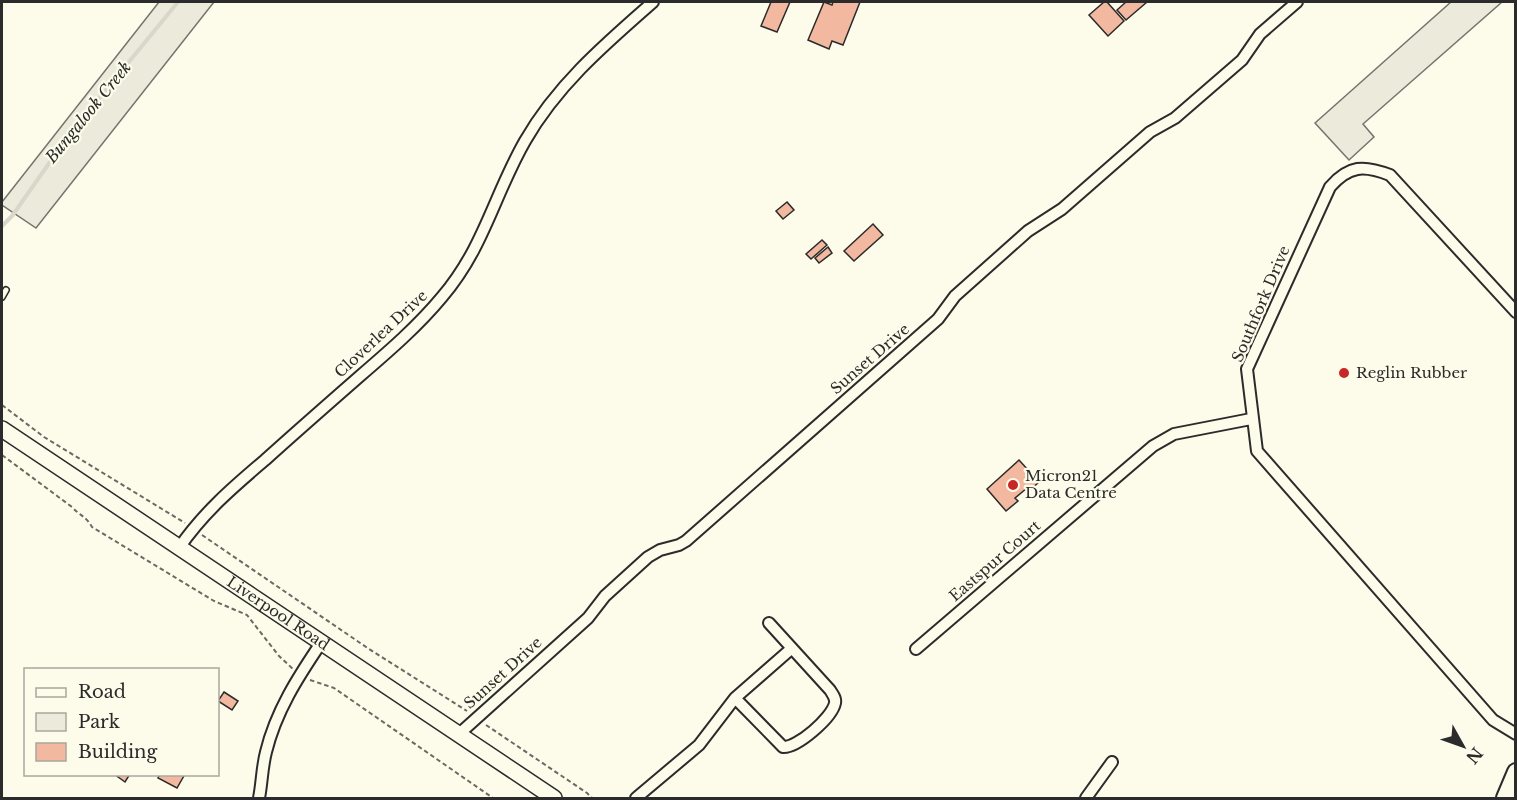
<svg xmlns="http://www.w3.org/2000/svg" width="1517" height="800" viewBox="0 0 1517 800" font-family="'Libre Baskerville',serif">
<rect width="100%" height="100%" fill="#fdfbea"/>
<path fill="#ecebdb" stroke="#74746e" stroke-width="1.5" d="M159,2H214L36,228L2,205V202Z
M1451,2H1502L1363,124L1374,137L1349,160L1315,123Z"/>
<g fill="none" stroke-linecap="round" stroke-linejoin="round">
<path stroke="#d8d7c9" stroke-width="4" d="M2,226L12,216L69,135L178,2"/>
</g>
<path fill="#f2b8a0" stroke="#2b2b2b" stroke-width="1.5" d="M771,2H790L777,32L761,26Z
M824,2L832,5L833,2H860L843,45L832,41L829,49L808,40Z
M1104,2H1107L1124,21L1108,36L1089,15Z
M1126,2H1147L1126,20L1117,10Z
M787,202L794,210L783,219L776,211Z
M873,224L883,235L854,261L844,251Z
M822,240L827,245L811,259L806,254Z
M828,247L832,253L819,263L815,258Z
M1019,460L1039,482L1029,491L1027,488L1015,498L1018,501L1006,511L987,489Z
M224,692L238,701L232,710L218,701Z
M114,774H130L125,782Z
M160,774H185L177,788L158,778Z"/>
<g fill="none" stroke-linecap="round" stroke-linejoin="round">
<defs>
<path id="service" d="M2,297L6,290"/>
<path id="minor" d="M1516,312L1390,175C1364,165 1349,165 1330,187L1247,369L1257,451L1493,720L1516,734
M179,548C203,513 233,487 265,460C296,432 328,404 360,376C389,351 418,326 442,297C484,248 494,195 525,141C557,85 605,44 653,2
M916,649L1153,446L1174,434L1251,419
M735,698L783,747C797,748 832,718 835,703C836,698 833,695 830,690L769,623
M459,734L588,618L605,596L648,557L660,550L679,545L686,541L938,319L955,296L1028,231L1062,209L1150,132L1175,118L1242,60L1260,34L1297,2
M259,798C262,783 262,767 266,752C276,711 298,677 321,643
M636,798L699,745L735,698L791,649
M1086,798L1112,762"/>
<g id="secondary">
<path id="s1" d="M2,429L554,798"/>
</g>
<path id="primary" d="M1505,798L1516,772"/>
</defs>
<use href="#service" stroke="#2b2b2b" stroke-width="8"/>
<use href="#minor" stroke="#2b2b2b" stroke-width="14"/>
<use href="#secondary" stroke="#2b2b2b" stroke-width="18"/>
<use href="#primary" stroke="#2b2b2b" stroke-width="20"/>
<path stroke="#6a6964" stroke-width="2" stroke-dasharray="4.5 3" stroke-linecap="butt" d="M2,405L44,437L185,523
M2,455L72,507C80,516 86,516 92,527L214,601L247,615L279,656L293,669
M202,535L369,649L467,711
M310,680L334,688L493,798
M486,725L587,793L592,798"/>
<use href="#service" stroke="#fdfbea" stroke-width="5"/>
<use href="#minor" stroke="#fdfbea" stroke-width="10"/>
<use href="#secondary" stroke="#fdfbea" stroke-width="15"/>
<use href="#primary" stroke="#fdfbea" stroke-width="16"/>
</g>
<g fill="#c62828" stroke="#fdfbea" stroke-width="2">
<circle cx="1344" cy="373" r="6"/>
<circle cx="1013" cy="485" r="6"/>
</g>
<g text-anchor="middle" stroke-width="4.5" stroke-linejoin="round" paint-order="stroke">
<g font-size="15" fill="#2b2b2b" stroke="#fdfbea">
<text transform="translate(1261 304) rotate(-67)" y="5">Southfork Drive</text>
<text transform="translate(381 334) rotate(-43)" y="5">Cloverlea Drive</text>
<text transform="translate(870 359) rotate(-41)" y="5">Sunset Drive</text>
<text transform="translate(995 561) rotate(-41)" y="5">Eastspur Court</text>
<text dy="5" stroke="none"><textPath href="#s1" startOffset="332">Liverpool Road</textPath></text>
<text transform="translate(503 673) rotate(-42)" y="5">Sunset Drive</text>
</g>
<g font-size="15" fill="#2b2b2b" stroke="#fdfbea" text-anchor="start">
<text x="1356" y="378">Reglin Rubber</text>
<text x="1025" y="481">Micron21<tspan x="1025" dy="17">Data Centre</tspan></text>
</g>
<g font-size="16" font-style="italic" fill="#2b2b2b" stroke="#fdfbea">
<text transform="translate(88 112) rotate(-51)" y="6">Bungalook Creek</text>
</g>
</g>
<rect width="1517" height="800" fill="none" stroke="#2b2b2b" stroke-width="6"/>
<rect x="24" y="668" width="195" height="108" fill="#fdfbea" stroke="#a9a89e" stroke-width="1.5"/>
<rect x="36" y="688" width="30" height="9" fill="#fdfbea" stroke="#a9a89e" stroke-width="1.5"/>
<text x="78" y="698" font-size="18" fill="#2b2b2b">Road</text>
<rect x="36" y="713" width="30" height="18" fill="#ecebdb" stroke="#a9a89e" stroke-width="1.5"/>
<text x="78" y="728" font-size="18" fill="#2b2b2b">Park</text>
<rect x="36" y="743" width="30" height="18" fill="#f2b8a0" stroke="#a9a89e" stroke-width="1.5"/>
<text x="78" y="758" font-size="18" fill="#2b2b2b">Building</text>
<g transform="translate(1463 746) rotate(130)" stroke="#fdfbea" stroke-width="4.5" paint-order="stroke">
<path d="M0-4.5L10 22L0 15L-10 22Z" fill="#2b2b2b"/>
<text y="-9" font-size="16" font-weight="bold" text-anchor="middle" fill="#2b2b2b">N</text>
</g>
</svg>
